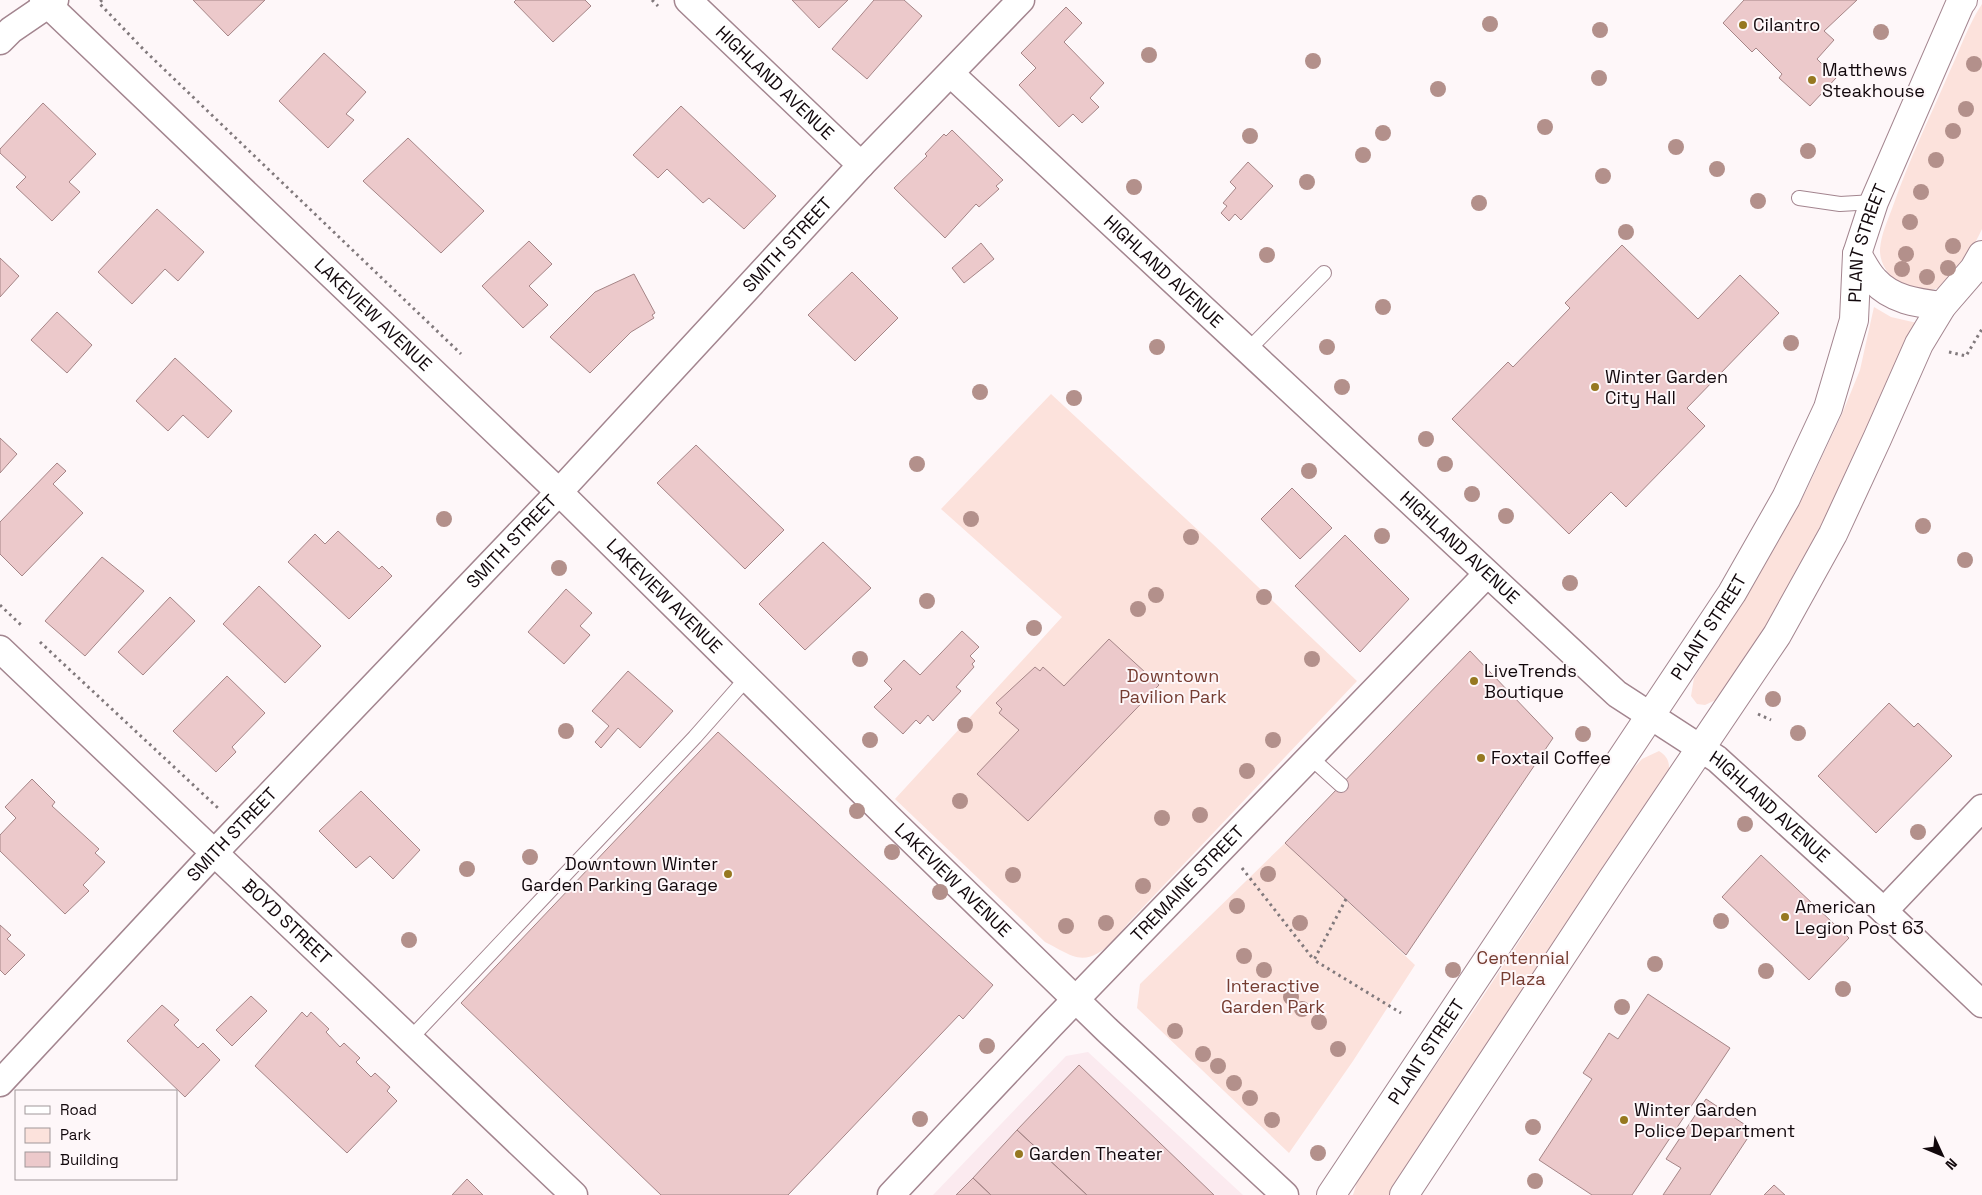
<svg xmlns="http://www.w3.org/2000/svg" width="1982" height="1195" viewBox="0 0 1982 1195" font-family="'Space Grotesk',sans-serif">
<rect width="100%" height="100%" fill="#fef7f9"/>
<path fill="#fbeaef" d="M1088,1052L1243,1195H933L1066,1056Z"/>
<path fill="#fce2dc" d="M1982,4V229C1972,250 1959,273 1940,287C1937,289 1933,289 1930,290C1906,293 1879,274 1880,249C1881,234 1888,220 1893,206C1909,160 1930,117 1949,73C1960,50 1968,25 1982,4Z
M1874,307L1891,317L1917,323L1872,437L1782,606L1718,699L1705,705L1697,704L1691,696L1694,678L1756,580L1807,489L1842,414L1860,370Z
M1051,394L1213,544L1357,681L1130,921C1117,936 1098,965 1073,956C1064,953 1054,946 1045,942L895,799L1062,617L941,509Z
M1659,751C1670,758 1670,765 1668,777L1391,1195H1353L1357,1182L1373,1156L1470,1016L1632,770L1642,759Z
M1285,843L1415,965L1353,1061L1289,1153L1137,1008L1140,984Z"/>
<path fill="#ecc9cb" stroke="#a58587" d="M193,0H265L228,36Z
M516,0H585L591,6L553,42L514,2Z
M792,0H848L819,28Z
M874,0H904L922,16L867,79L832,49Z
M1744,0H1857L1824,31L1834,40L1817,59L1836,78L1810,106L1779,78L1782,74L1756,48L1752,52L1723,23Z
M1066,7L1082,23L1064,42L1104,83L1090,98L1099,107L1082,123L1073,114L1059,127L1019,85L1036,68L1021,53Z
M324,53L366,92L346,114L354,120L328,148L279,101Z
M43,103L96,154L69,182L80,192L52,221L16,187L26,177L0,153V149Z
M681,106L776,196L744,229L709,198L703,203L667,169L658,178L633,155Z
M952,130L1003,180L996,186L999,189L979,207L976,204L945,238L894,188L927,156L925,154L944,134L946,136Z
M408,138L484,211L441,253L363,181Z
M1248,162L1273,186L1241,220L1235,214L1229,221L1221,213L1227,206L1223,203L1236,188L1230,182Z
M157,209L204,252L178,281L165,269L132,304L98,272Z
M529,241L552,264L529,286L548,305L523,328L482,286Z
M981,243L994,259L964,283L952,268Z
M1622,245L1698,319L1740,275L1779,313L1687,408L1705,426L1626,507L1611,492L1569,534L1452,419L1508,362L1513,367L1570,308L1565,303Z
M0,258L19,276L0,297Z
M852,272L898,318L855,361L808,315Z
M634,274L655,313L652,315L654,318L631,332L590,373L550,337L595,292Z
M57,312L92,345L67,373L31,340Z
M175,358L232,411L208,438L183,415L168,431L136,401Z
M0,438L17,454L0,473Z
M696,445L784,530L745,569L657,483Z
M57,463L66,471L53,484L83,513L22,576L0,554V522Z
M1292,488L1332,528L1300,559L1261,519Z
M338,531L379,569L382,566L392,576L349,619L288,562L315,534L325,544Z
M1345,535L1409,599L1360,652L1295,586Z
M823,542L871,588L805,650L759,604Z
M102,557L144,591L85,656L45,621Z
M259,586L321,646L285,683L223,624Z
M566,589L592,613L580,626L590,635L564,664L528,632Z
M170,597L195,621L143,675L118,652Z
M962,631L979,647L970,656L975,661L972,664L974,667L956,687L961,691L933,721L928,715L920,724L916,720L903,734L874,707L892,689L884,681L904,660L920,675Z
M1109,639L1159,685L1028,821L977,774L1019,730L999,713L1002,709L996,703L1035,667L1040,671L1043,667L1064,686Z
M1470,651L1553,738L1406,955L1285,843Z
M628,671L673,711L640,748L618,728L601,748L595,742L609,726L592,711Z
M227,676L265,713L232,747L236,752L216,772L173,731Z
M1889,703L1914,727L1918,723L1952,756L1876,833L1818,776Z
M718,732L993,985L963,1019L959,1015L788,1195H661L461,1003Z
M32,779L55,802L52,806L99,849L95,853L105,862L83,885L89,891L65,914L0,851V835L16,818L5,807Z
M361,791L420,850L393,879L370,856L356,868L319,831Z
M1761,855L1849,938L1809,980L1722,897Z
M0,925L11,935L7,939L25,955L5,975L0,970Z
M1648,994L1730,1048L1632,1195H1592L1539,1160L1592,1079L1583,1073L1595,1055L1609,1033L1618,1039Z
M251,996L267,1011L232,1046L216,1030Z
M162,1005L179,1020L174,1025L198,1048L203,1043L220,1060L185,1097L127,1041Z
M302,1012L307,1017L311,1012L329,1029L326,1032L340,1047L344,1043L360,1058L356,1062L371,1077L375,1073L390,1087L387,1091L397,1101L347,1153L255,1066Z
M1079,1065L1214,1195H1087L1017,1130Z
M1706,1099L1753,1130L1710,1195H1663L1681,1168L1666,1159Z
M1017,1130L1087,1195H991L973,1178Z
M973,1178L991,1195H956Z
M467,1179L483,1195H452Z
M1774,1185L1785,1195H1764Z"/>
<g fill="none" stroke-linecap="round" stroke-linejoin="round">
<defs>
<path id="lane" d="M1799,198L1840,204L1874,202
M1247,351L1324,273
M1310,757L1341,785
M410,1039L695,737L747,678"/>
<g id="street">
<path id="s1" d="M43,0L559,492L888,817L1107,1030L1285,1195"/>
<path id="s2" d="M688,0L861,165"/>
<path d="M0,41L11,30L55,0"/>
<path id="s3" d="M951,74L1617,694L1717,759L1884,911L1982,1004"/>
<path id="s4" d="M0,649L574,1195"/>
<path d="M1884,911L1982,808"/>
<path id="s5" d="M0,1083L215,852L559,492L861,165L1021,0"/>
<path id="s6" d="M891,1195L1051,1025L1487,574"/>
</g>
<g id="primary">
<path d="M1857,254C1862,262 1867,273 1874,280C1892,300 1917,303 1942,306"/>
<path id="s7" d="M1331,1195L1732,593L1786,498L1828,408L1854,320L1857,254L1874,202L1960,4L1963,0"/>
<path d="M1404,1195L1613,878L1777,635L1833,534L1877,439L1919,344L1942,306L1974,269L1982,255"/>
</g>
</defs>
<use href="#lane" stroke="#a3858f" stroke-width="16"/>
<use href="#street" stroke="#a3858f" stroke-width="29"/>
<use href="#primary" stroke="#a3858f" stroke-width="30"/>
<path stroke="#81797c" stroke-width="3" stroke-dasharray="2.5 4" stroke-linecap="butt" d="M102,0L99,3L145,51L461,354
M652,0L658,6
M1949,352L1966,356L1982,329
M0,605L22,626
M40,642L218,808
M1758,714L1771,720
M1242,868L1314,960
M1346,899L1314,960L1401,1013"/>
<use href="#lane" stroke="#fff" stroke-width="14"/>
<use href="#street" stroke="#fff" stroke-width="26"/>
<use href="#primary" stroke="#fff" stroke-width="28"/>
</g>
<g fill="#b3908b">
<circle cx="1490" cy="24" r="8"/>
<circle cx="1600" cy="30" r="8"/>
<circle cx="1881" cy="32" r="8"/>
<circle cx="1149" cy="55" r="8"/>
<circle cx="1313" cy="61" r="8"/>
<circle cx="1974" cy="64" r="8"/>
<circle cx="1599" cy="78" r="8"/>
<circle cx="1438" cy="89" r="8"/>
<circle cx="1966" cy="109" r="8"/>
<circle cx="1545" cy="127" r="8"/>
<circle cx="1953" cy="131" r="8"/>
<circle cx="1383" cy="133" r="8"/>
<circle cx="1250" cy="136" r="8"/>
<circle cx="1676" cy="147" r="8"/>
<circle cx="1808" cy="151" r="8"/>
<circle cx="1363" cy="155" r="8"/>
<circle cx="1936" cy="160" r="8"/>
<circle cx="1717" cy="169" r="8"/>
<circle cx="1603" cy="176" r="8"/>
<circle cx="1307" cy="182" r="8"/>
<circle cx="1134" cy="187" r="8"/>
<circle cx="1921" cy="192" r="8"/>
<circle cx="1758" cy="201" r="8"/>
<circle cx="1479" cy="203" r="8"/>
<circle cx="1910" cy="222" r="8"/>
<circle cx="1626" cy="232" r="8"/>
<circle cx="1953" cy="246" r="8"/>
<circle cx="1906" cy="254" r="8"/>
<circle cx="1267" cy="255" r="8"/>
<circle cx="1948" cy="268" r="8"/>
<circle cx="1902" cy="269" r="8"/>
<circle cx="1927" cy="277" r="8"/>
<circle cx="1383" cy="307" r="8"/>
<circle cx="1791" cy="343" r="8"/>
<circle cx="1157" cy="347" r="8"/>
<circle cx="1327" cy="347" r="8"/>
<circle cx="1342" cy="387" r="8"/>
<circle cx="980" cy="392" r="8"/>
<circle cx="1074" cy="398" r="8"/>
<circle cx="1426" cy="439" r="8"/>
<circle cx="917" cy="464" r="8"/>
<circle cx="1445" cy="464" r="8"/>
<circle cx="1309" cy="471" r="8"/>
<circle cx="1472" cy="494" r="8"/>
<circle cx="1506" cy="516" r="8"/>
<circle cx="444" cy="519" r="8"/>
<circle cx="971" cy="519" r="8"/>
<circle cx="1923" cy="526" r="8"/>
<circle cx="1382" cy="536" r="8"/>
<circle cx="1191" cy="537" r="8"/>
<circle cx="1965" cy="560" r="8"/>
<circle cx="559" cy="568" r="8"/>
<circle cx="1570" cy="583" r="8"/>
<circle cx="1156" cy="595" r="8"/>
<circle cx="1264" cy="597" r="8"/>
<circle cx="927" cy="601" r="8"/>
<circle cx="1138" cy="609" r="8"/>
<circle cx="1034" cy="628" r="8"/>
<circle cx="860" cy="659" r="8"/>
<circle cx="1312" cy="659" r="8"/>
<circle cx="1773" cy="699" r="8"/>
<circle cx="965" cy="725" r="8"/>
<circle cx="566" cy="731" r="8"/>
<circle cx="1798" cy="733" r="8"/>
<circle cx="1583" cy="734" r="8"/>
<circle cx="870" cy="740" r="8"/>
<circle cx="1273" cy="740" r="8"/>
<circle cx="1247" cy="771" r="8"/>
<circle cx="960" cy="801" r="8"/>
<circle cx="857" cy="811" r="8"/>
<circle cx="1200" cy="815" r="8"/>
<circle cx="1162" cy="818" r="8"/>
<circle cx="1745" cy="824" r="8"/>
<circle cx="1918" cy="832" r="8"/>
<circle cx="892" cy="852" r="8"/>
<circle cx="530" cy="857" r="8"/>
<circle cx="467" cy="869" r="8"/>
<circle cx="1268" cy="874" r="8"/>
<circle cx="1013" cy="875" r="8"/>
<circle cx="1143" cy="886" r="8"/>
<circle cx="940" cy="892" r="8"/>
<circle cx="1237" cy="906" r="8"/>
<circle cx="1721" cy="921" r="8"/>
<circle cx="1106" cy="923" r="8"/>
<circle cx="1300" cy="923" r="8"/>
<circle cx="1066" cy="926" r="8"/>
<circle cx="409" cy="940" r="8"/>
<circle cx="1244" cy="956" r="8"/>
<circle cx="1655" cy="964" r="8"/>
<circle cx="1264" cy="970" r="8"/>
<circle cx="1453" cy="970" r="8"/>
<circle cx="1766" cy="971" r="8"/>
<circle cx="1843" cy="989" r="8"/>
<circle cx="1291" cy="997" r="8"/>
<circle cx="1622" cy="1007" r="8"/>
<circle cx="1302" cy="1009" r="8"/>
<circle cx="1319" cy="1022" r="8"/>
<circle cx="1175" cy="1031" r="8"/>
<circle cx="987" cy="1046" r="8"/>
<circle cx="1338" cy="1049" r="8"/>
<circle cx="1203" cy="1054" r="8"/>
<circle cx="1218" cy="1066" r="8"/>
<circle cx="1234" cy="1083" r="8"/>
<circle cx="1250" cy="1098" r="8"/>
<circle cx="920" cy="1119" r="8"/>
<circle cx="1272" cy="1120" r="8"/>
<circle cx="1533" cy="1127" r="8"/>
<circle cx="1318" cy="1153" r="8"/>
<circle cx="1535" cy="1181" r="8"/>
</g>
<g fill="#967820" stroke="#fef7f9" stroke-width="2">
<circle cx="1743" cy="25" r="5"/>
<circle cx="1812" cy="80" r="5"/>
<circle cx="1595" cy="387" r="5"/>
<circle cx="1474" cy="681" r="5"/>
<circle cx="1481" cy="758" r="5"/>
<circle cx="728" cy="874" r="5"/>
<circle cx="1785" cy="917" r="5"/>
<circle cx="1624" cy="1120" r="5"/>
<circle cx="1019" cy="1154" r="5"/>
</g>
<g text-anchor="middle" stroke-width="4" stroke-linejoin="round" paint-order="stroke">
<g font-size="18" fill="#12080c" stroke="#fef7f9" text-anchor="start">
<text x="1753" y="31">Cilantro</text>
<text x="1822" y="76">Matthews<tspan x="1822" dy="21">Steakhouse</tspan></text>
<text x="1605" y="383">Winter Garden<tspan x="1605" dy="21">City Hall</tspan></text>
<text x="1484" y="677">LiveTrends<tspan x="1484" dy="21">Boutique</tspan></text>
<text x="1491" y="764">Foxtail Coffee</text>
<text x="718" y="870" text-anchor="end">Downtown Winter<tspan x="718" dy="21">Garden Parking Garage</tspan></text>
<text x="1795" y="913">American<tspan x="1795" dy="21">Legion Post 63</tspan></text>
<text x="1634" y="1116">Winter Garden<tspan x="1634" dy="21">Police Department</tspan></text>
<text x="1029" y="1160">Garden Theater</text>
</g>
<g font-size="18" fill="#12080c" stroke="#fef7f9">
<text dy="6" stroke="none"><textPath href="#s2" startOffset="120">HIGHLAND AVENUE</textPath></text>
<text dy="6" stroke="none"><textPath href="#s7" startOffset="1102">PLANT STREET</textPath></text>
<text dy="6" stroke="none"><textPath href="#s5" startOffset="1150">SMITH STREET</textPath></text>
<text dy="6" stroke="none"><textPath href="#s3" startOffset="290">HIGHLAND AVENUE</textPath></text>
<text dy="6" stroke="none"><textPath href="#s1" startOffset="456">LAKEVIEW AVENUE</textPath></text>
<text dy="6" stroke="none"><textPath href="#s5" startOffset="745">SMITH STREET</textPath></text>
<text dy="6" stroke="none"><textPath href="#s3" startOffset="695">HIGHLAND AVENUE</textPath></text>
<text dy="6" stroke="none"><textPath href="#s1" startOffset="861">LAKEVIEW AVENUE</textPath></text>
<text dy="6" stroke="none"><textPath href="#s7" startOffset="682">PLANT STREET</textPath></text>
<text dy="6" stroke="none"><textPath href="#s3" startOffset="1100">HIGHLAND AVENUE</textPath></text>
<text dy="6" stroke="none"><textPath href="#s5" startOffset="340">SMITH STREET</textPath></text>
<text dy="6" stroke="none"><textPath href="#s1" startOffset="1266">LAKEVIEW AVENUE</textPath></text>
<text dy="6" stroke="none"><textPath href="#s6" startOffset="430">TREMAINE STREET</textPath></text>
<text dy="6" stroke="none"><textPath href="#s4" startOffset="396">BOYD STREET</textPath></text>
<text dy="6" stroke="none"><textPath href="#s7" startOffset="172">PLANT STREET</textPath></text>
</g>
<g font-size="18" fill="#753c31" stroke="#fef7f9">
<text x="1173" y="682">Downtown<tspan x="1173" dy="21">Pavilion Park</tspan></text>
<text x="1523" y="964">Centennial<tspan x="1523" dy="21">Plaza</tspan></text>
<text x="1273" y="992">Interactive<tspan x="1273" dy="21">Garden Park</tspan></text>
</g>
</g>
<rect x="15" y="1090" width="162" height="90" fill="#fef7f9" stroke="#a0979a"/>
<rect x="25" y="1106" width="25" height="8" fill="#ffffff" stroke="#a0979a"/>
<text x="60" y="1115" font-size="15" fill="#12080c">Road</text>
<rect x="25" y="1128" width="25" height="15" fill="#fce2dc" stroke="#a0979a"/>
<text x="60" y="1140" font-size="15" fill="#12080c">Park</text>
<rect x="25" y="1152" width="25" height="15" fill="#ecc9cb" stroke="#a0979a"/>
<text x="60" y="1165" font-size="15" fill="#12080c">Building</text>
<g transform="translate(1942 1155) rotate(134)" stroke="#fef7f9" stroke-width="4" paint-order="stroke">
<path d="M0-4L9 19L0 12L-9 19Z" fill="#12080c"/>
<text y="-8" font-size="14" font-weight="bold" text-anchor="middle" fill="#12080c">N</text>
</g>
</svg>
